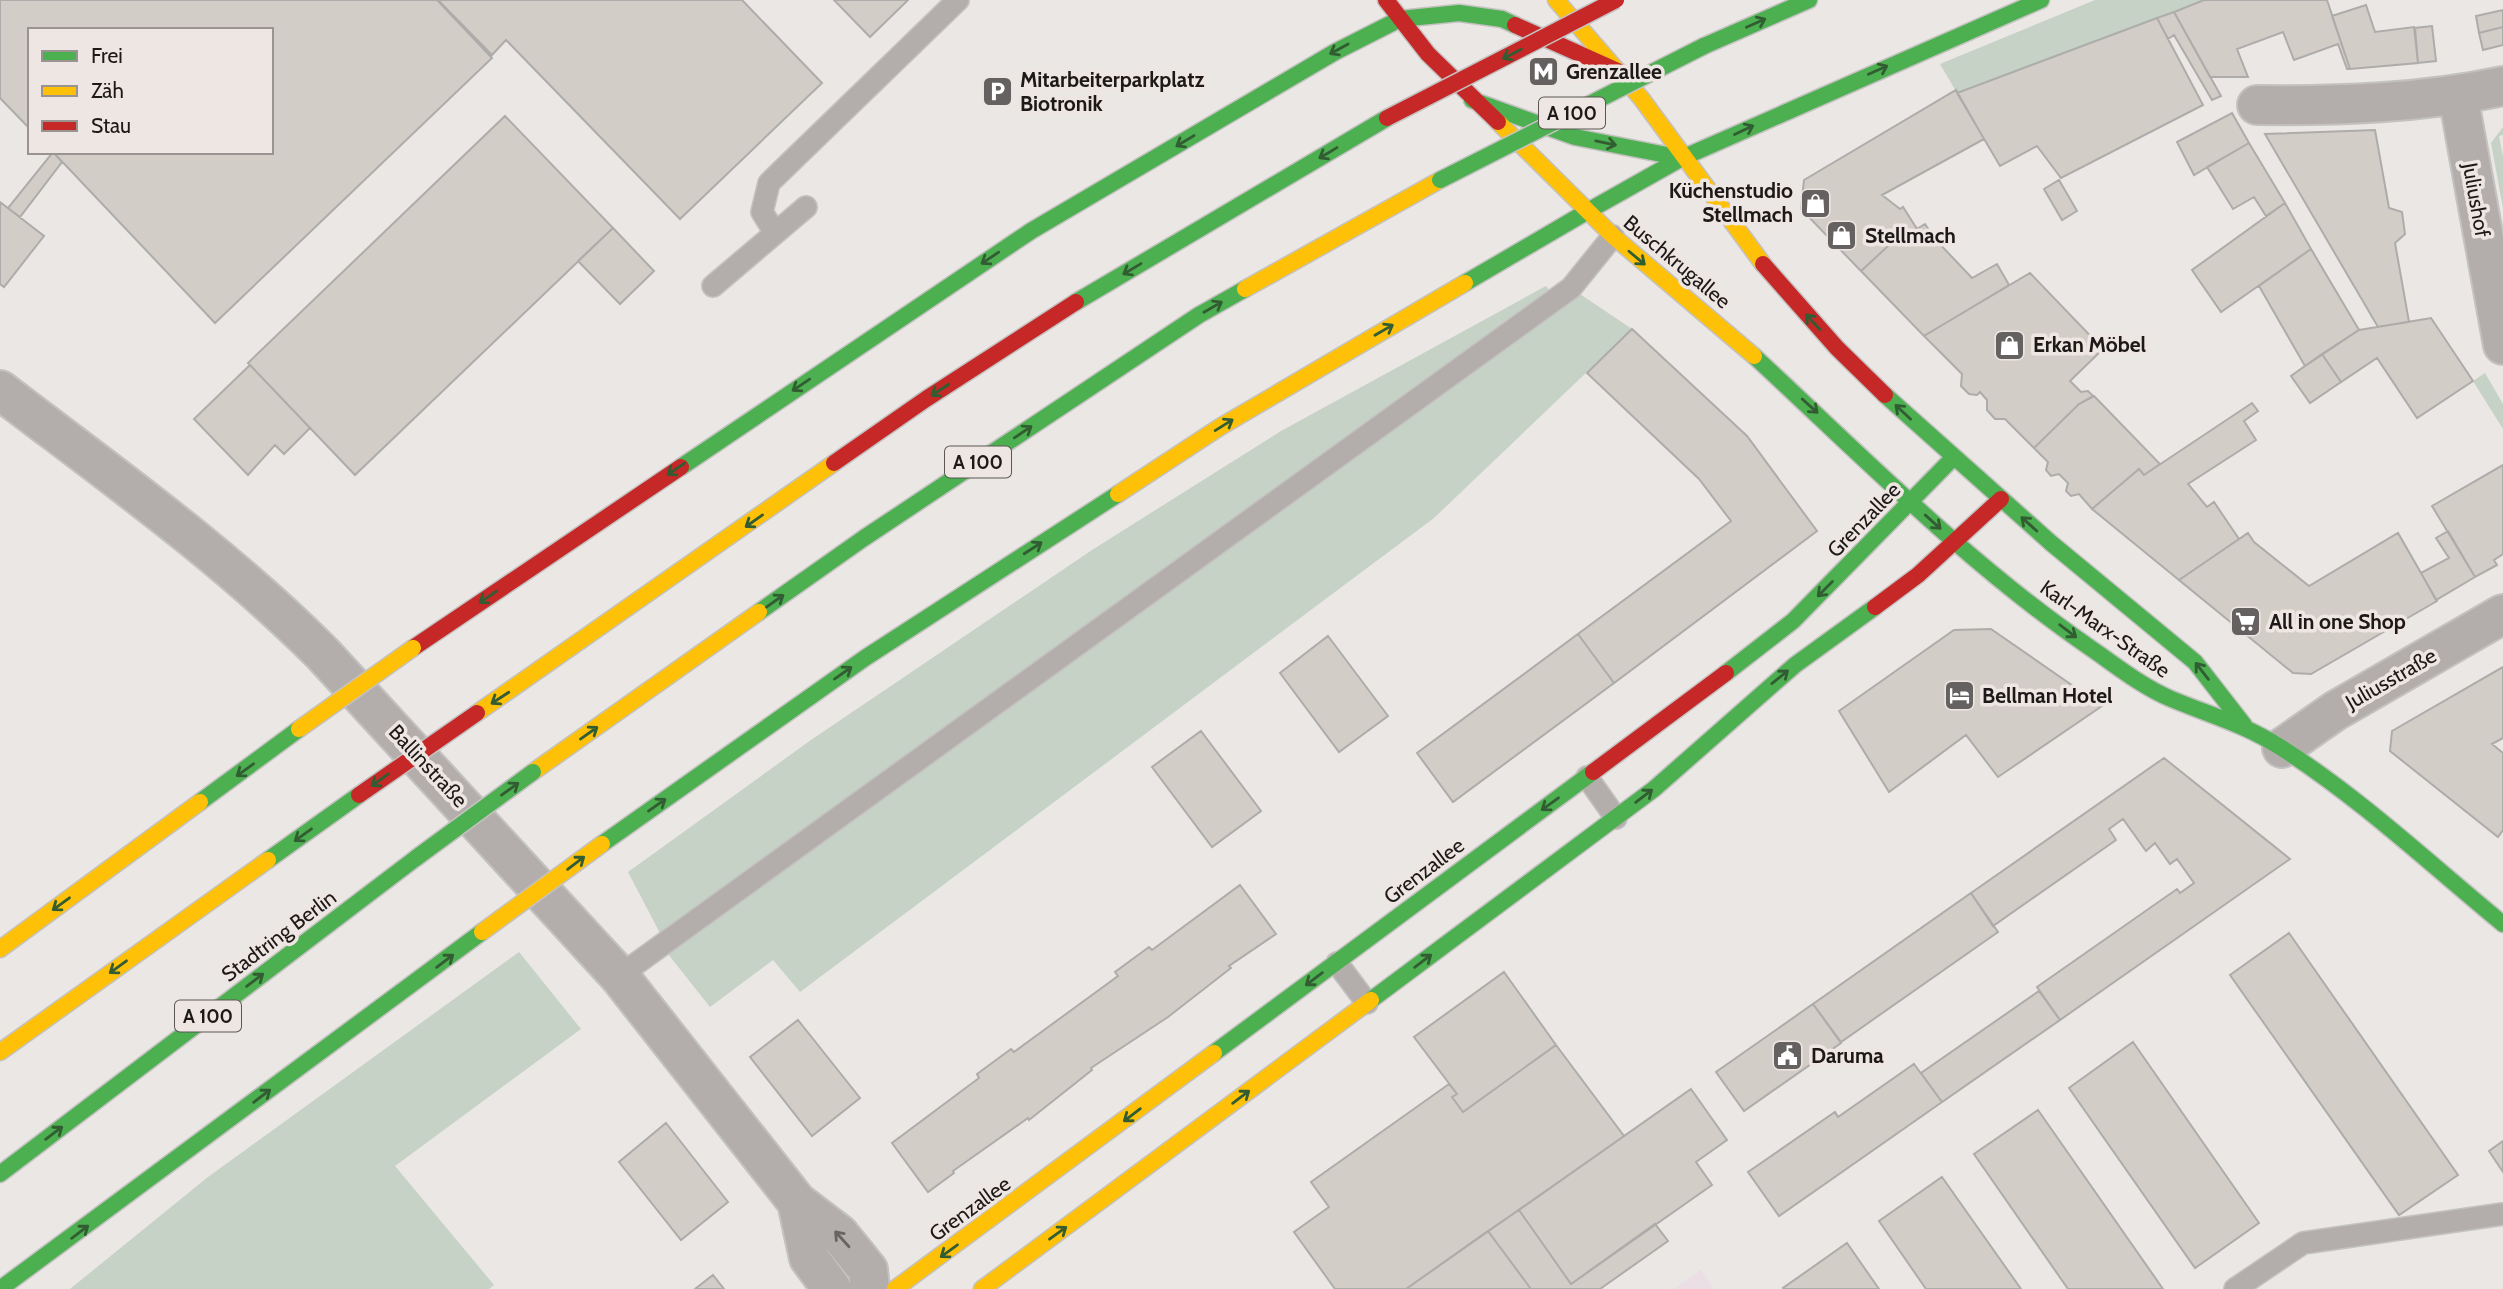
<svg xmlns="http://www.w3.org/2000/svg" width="2503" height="1289" viewBox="0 0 2503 1289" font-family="Cabin,sans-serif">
<rect width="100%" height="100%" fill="#eae7e5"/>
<path fill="#ebdee5" d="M1701,1270L1714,1289H1674Z"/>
<path fill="#c5d2c5" d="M2095,0H2204L1957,93L1940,64Z
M2503,127V135L2499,136L2503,157V208L2491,143Z
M1546,286L1553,295L662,937L628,872L811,740L1092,550L1281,431Z
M1574,290L1632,329L1434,518L800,992L773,960L710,1007L668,954Z
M2485,373L2503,404V429L2473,381Z
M519,952L581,1029L395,1166L494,1285L489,1289H70L208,1177Z"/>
<path fill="#d3cdc7" stroke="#aeacaa" stroke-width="2" d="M0,0H437L492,58L215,323L53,152H271V30H30V129L0,98Z
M438,0H742L822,83L680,219L506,40L492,55Z
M834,0H908L870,37Z
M2204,0H2327L2350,69H2347L2338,44L2294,60L2283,32L2237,49L2248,77H2210L2174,12Z
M2366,5L2375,32L2414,27L2418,63L2350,69L2332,16Z
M2503,10V27L2479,33L2476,16Z
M2174,12L2221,96L2212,100L2174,35L2168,39L2157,18Z
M2157,18L2203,105L2061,178L2037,146L2000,166L1957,93Z
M2432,26L2436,61L2418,63L2415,28Z
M2503,27V45L2483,50L2479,33Z
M1956,90L1984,139L1882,195L1900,209L1903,207L1917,229L1887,247L1861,271L1801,209L1804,180Z
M2232,113L2249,143L2194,175L2177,142Z
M505,116L613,228L355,475L248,363Z
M2375,130L2389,208L2402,212L2405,234L2395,243L2409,322L2378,327L2265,134Z
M2249,143L2285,203L2266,216L2254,197L2233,209L2207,167Z
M53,152L62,162L20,217L8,208Z
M2059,180L2077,211L2062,220L2044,189Z
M0,202L44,236L4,287L0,284Z
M2285,203L2311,249L2221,312L2192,270Z
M1925,224L1935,239L1972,278L1997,264L2009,285L1924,336L1861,271L1887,247Z
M613,228L654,271L620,304L578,261Z
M2311,249L2359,330L2305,366L2259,286Z
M2030,273L2103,349L2070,381L2081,392L2088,391L2093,396L2079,404L2034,448L2005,419H1995L1987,410V400L1980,392L1977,395L1969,394L1961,386L1962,374L1924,336Z
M2431,318L2473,381L2417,418L2377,358L2341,382L2322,354L2359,330Z
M1632,329L1747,436L1817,531L1614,683L1578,634L1731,521L1699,479L1587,373Z
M2322,354L2341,382L2310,403L2291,376Z
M250,365L310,428L284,454L275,445L248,475L194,419Z
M2094,396L2160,464L2144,475L2139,469L2092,509L2079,494L2071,496L2066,491L2068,483L2059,474L2051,476L2046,470L2048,462L2034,448L2079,404Z
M2252,403L2258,411L2244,421L2256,440L2188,484L2207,507L2214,502L2239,539L2179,580L2092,509L2139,469L2144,475Z
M2503,465V554L2494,560L2497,565L2475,577L2432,506Z
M2448,531L2475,577L2436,600L2421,573L2449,558L2436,538Z
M2248,533L2254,542L2309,586L2398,533L2437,601L2311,674L2293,673L2179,580Z
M1991,629L2102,706L1998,777L1966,735L1889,792L1839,711L1954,630Z
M1578,634L1614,683L1453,802L1417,753Z
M1328,636L1388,716L1339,752L1280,673Z
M2503,667V738L2492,744L2503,753V830L2498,837L2390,751L2392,731Z
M1201,731L1261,811L1212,847L1152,767Z
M2164,758L2290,859L2060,1020L2037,987L2177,889L2180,893L2194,883L2177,859L2170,864L2155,843L2146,851L2123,819L2109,829L2116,840L1993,926L1971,893Z
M1240,885L1276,934L1229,966L1231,968L1168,1017L1091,1068L1092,1070L1029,1120L1028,1118L953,1171L954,1173L928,1192L892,1143L979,1078L977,1074L1011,1049L1014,1052L1118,976L1115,972L1149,947L1152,950Z
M1971,893L1998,932L1841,1042L1813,1004Z
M2289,933L2458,1175L2399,1215L2230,975Z
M1504,972L1556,1045L1463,1112L1452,1097L1457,1094L1414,1037Z
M2039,991L2060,1020L1942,1102L1921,1073Z
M1813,1004L1841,1043L1744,1111L1716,1072Z
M798,1020L860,1098L812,1136L750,1057Z
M2133,1042L2259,1223L2195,1268L2069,1088Z
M1556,1045L1624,1136L1406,1289H1335L1294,1232L1329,1207L1311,1182L1449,1084L1457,1094L1452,1097L1463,1112Z
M1914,1064L1942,1102L1779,1216L1748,1172L1835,1112L1838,1117Z
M1691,1089L1727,1140L1696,1162L1712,1185L1571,1284L1519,1210Z
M2038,1110L2163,1289H2068L1974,1154Z
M666,1123L728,1202L681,1240L619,1162Z
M2503,1141V1172L2489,1151Z
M1942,1177L2021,1289H1926L1879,1221Z
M1519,1210L1571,1284L1655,1224L1668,1241L1600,1289H1531L1488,1231Z
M1488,1231L1531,1289H1406Z
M1847,1243L1879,1289H1784L1783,1288Z
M713,1275L724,1289H695Z"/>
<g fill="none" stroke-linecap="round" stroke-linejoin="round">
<defs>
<path id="lane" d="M775,233L762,212L769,183L958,0
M713,286L806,207
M1587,777L1616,818
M1337,963L1367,1003
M619,976L1571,288L1613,236
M2235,1289L2303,1243L2503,1214"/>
<path id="street" d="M2458,95L2503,345
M2257,105C2340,106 2422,103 2503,86
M0,390C110,474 224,555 322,653L619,976L797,1202L839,1234L868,1270L870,1289
M2282,748L2335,711L2503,614
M797,1202L809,1258L832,1289"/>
<path id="fast" d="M1704,46L1809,0
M1472,100L1575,137L1682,158L2041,0
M1588,211L1682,158
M1465,283L1588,211
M1076,302L1387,118
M1754,356C1862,456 1967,563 2089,647C2114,664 2141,686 2169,698C2209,715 2242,723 2280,747C2359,797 2430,864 2503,924
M1885,395L2051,543L2195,662L2244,725
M681,467L1031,231L1335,52L1400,19L1459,13L1502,19L1515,25
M759,612L864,538L1199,315L1245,289
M1726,673L1793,621L1954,457
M200,802L299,729
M602,844L865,658L1118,494
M268,860L359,795
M1371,1000L1654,789L1795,665L1875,607
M1214,1053L1593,772
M0,1174L416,858
M0,1289L482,932"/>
<path id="slow" d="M1556,0L1641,98L1763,264
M1498,122L1613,236L1754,356
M1245,289L1440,180
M1118,494L1220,427L1465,283
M477,713L834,463
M533,772L759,612
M0,949L200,802
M0,1052L268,860
M895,1289L1214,1053
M982,1289L1371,1000"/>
<path id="jam" d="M1386,0L1428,54L1498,122
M1515,25L1620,72
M1763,264L1837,348L1885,395
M834,463L926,399L1076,302
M1875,607L1918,575L2001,499
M413,648L681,467
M1593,772L1726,673"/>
</defs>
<use href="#lane" stroke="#c4c2c1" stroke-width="24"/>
<use href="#street" stroke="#c4c2c1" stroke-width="42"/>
<use href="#fast" stroke="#c4c2c1" stroke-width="19"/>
<use href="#slow" stroke="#c4c2c1" stroke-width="19"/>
<use href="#jam" stroke="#c4c2c1" stroke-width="19"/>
<use href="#lane" stroke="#b3aeac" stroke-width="21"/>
<use href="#street" stroke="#b3aeac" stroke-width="38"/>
<use href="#fast" stroke="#4caf50" stroke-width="16"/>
<use href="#slow" stroke="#ffc107" stroke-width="16"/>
<use href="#jam" stroke="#c62828" stroke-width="16"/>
<defs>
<path id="fast-bridge" d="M1440,180L1704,46
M416,858L533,772"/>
<path id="slow-bridge" d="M299,729L413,648
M482,932L602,844"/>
<path id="jam-bridge" d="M1387,118L1616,0
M359,795L477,713"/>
</defs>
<use href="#fast-bridge" stroke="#c4c2c1" stroke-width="19" stroke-linecap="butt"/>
<use href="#slow-bridge" stroke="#c4c2c1" stroke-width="19" stroke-linecap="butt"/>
<use href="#jam-bridge" stroke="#c4c2c1" stroke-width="19" stroke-linecap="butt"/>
<use href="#fast-bridge" stroke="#4caf50" stroke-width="16"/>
<use href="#slow-bridge" stroke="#ffc107" stroke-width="16"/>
<use href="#jam-bridge" stroke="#c62828" stroke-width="16"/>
</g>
<defs><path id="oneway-shaft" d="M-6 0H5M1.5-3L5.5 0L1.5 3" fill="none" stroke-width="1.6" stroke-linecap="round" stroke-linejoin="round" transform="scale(1.75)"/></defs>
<g stroke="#325c31">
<use href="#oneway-shaft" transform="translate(1756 23) rotate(-24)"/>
<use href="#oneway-shaft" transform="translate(1339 49) rotate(151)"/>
<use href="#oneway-shaft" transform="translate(1512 54) rotate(153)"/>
<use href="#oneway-shaft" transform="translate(1878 70) rotate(-24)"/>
<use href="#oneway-shaft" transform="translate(1744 130) rotate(-25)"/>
<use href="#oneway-shaft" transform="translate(1185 141) rotate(149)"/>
<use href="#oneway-shaft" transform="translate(1606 143) rotate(12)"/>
<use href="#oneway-shaft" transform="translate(1328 153) rotate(149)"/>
<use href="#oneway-shaft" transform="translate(990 258) rotate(146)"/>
<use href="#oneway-shaft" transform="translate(1637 258) rotate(40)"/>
<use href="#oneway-shaft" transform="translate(1132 269) rotate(149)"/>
<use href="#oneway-shaft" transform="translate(1213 307) rotate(-30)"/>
<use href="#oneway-shaft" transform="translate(1813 322) rotate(-133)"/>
<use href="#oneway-shaft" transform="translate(1384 330) rotate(-30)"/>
<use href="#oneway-shaft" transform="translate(801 385) rotate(146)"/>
<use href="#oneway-shaft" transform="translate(940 390) rotate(147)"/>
<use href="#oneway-shaft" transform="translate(1810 406) rotate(42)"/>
<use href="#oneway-shaft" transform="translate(1903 412) rotate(-137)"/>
<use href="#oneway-shaft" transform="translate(1224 425) rotate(-32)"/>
<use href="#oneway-shaft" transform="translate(1023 432) rotate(-34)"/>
<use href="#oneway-shaft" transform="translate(676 469) rotate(146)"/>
<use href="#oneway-shaft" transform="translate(754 521) rotate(145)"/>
<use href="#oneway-shaft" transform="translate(1933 522) rotate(42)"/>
<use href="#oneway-shaft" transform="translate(2029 524) rotate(-138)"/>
<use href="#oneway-shaft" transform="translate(1033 548) rotate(-33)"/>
<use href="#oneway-shaft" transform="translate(1825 589) rotate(135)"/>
<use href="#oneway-shaft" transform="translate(488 597) rotate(146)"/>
<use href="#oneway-shaft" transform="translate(775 601) rotate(-35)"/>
<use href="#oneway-shaft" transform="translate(2068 631) rotate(37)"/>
<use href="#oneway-shaft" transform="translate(2202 671) rotate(-128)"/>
<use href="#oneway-shaft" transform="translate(843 673) rotate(-35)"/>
<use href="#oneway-shaft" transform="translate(1780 677) rotate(-39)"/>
<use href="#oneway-shaft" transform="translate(500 698) rotate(147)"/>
<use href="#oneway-shaft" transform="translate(589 733) rotate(-35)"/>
<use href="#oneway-shaft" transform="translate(245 770) rotate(144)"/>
<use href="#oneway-shaft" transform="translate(380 780) rotate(145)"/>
<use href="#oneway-shaft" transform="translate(510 789) rotate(-36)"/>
<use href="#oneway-shaft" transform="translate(1644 796) rotate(-38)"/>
<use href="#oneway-shaft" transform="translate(1550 804) rotate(144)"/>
<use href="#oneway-shaft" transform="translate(657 805) rotate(-35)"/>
<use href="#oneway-shaft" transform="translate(303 835) rotate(144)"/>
<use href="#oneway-shaft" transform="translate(576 863) rotate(-37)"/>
<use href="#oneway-shaft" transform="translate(61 904) rotate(144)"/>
<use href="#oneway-shaft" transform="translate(445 961) rotate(-37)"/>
<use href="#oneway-shaft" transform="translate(1423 961) rotate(-37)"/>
<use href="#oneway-shaft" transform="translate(118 967) rotate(144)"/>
<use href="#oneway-shaft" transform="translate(1314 979) rotate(143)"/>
<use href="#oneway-shaft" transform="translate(255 980) rotate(-37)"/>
<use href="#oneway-shaft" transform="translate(262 1096) rotate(-37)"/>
<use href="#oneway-shaft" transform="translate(1241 1097) rotate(-37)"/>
<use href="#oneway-shaft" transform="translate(1132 1115) rotate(143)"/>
<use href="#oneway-shaft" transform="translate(54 1133) rotate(-37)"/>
<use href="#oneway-shaft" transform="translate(80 1232) rotate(-37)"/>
<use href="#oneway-shaft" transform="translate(1058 1233) rotate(-36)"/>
<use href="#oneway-shaft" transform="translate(949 1251) rotate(144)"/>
</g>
<use stroke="#686462" href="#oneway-shaft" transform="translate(842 1239) rotate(-132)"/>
<defs>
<symbol id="metro-square" viewBox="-11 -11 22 22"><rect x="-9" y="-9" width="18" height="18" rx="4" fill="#646160" stroke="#ede6e2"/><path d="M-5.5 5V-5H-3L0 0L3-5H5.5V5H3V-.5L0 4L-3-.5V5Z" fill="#fff"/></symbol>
<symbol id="parking-square" viewBox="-11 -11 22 22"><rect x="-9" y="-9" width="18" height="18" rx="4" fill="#646160" stroke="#ede6e2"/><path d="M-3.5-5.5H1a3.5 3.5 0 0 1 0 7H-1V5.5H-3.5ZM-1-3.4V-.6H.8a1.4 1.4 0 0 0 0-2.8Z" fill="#fff"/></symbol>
<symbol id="shop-square" viewBox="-11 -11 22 22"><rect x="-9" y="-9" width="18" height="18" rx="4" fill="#646160" stroke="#ede6e2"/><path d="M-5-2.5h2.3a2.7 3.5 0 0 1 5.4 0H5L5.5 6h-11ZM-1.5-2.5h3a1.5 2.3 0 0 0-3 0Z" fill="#fff"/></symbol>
<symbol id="supermarket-square" viewBox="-11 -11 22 22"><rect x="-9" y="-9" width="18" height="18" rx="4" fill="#646160" stroke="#ede6e2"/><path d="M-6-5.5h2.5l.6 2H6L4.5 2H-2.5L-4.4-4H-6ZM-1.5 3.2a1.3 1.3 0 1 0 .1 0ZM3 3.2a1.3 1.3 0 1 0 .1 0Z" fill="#fff"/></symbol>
<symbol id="hotel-square" viewBox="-11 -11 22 22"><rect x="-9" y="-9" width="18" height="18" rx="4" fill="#646160" stroke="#ede6e2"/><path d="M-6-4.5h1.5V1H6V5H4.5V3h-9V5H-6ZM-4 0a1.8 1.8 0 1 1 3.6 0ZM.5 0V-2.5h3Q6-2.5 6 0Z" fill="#fff"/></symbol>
<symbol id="civic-square" viewBox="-11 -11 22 22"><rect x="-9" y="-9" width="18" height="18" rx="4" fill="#646160" stroke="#ede6e2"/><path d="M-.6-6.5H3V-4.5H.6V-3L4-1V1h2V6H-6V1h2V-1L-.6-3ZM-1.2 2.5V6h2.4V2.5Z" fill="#fff"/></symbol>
</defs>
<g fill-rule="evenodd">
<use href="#metro-square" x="1526" y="54" width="35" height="35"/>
<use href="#parking-square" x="980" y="74" width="35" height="35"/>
<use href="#shop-square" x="1798" y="186" width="35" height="35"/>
<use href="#shop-square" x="1824" y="218" width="35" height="35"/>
<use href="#shop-square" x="1992" y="328" width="35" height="35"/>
<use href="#supermarket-square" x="2228" y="604" width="35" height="35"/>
<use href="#hotel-square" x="1942" y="678" width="35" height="35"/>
<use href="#civic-square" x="1770" y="1038" width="35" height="35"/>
</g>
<g text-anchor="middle" stroke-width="7" stroke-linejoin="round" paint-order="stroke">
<g fill="#ede6e2" stroke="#5b5655" stroke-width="2">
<rect x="1539" y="97.5" width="66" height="31" rx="5"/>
<rect x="945" y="446.5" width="66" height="31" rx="5"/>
<rect x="175" y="1000.5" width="66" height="31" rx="5"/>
</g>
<g font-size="19" font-weight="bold" fill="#1c1918">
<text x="1572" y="120">A 100</text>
<text x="978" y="469">A 100</text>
<text x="208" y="1023">A 100</text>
</g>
<g font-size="21" font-weight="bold" fill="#1c1918" stroke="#ede6e2" text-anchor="start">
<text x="1566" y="79">Grenzallee</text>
<text x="1020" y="87">Mitarbeiterparkplatz<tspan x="1020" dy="24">Biotronik</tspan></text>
<text x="1793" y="198" text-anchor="end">Küchenstudio<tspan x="1793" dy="24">Stellmach</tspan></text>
<text x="1865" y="243">Stellmach</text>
<text x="2033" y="352">Erkan Möbel</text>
<text x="2269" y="629">All in one Shop</text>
<text x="1982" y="703">Bellman Hotel</text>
<text x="1811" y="1063">Daruma</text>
</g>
<g font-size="21" fill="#1c1918" stroke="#ede6e2">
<text transform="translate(2476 200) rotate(80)" y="7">Juliushof</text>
<text transform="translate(1677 262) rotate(40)" y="7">Buschkrugallee</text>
<text transform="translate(1864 520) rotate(-46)" y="7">Grenzallee</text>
<text transform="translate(2105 629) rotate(35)" y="7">Karl-Marx-Straße</text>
<text transform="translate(2391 679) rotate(-30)" y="7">Juliusstraße</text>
<text transform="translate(428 766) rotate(47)" y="7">Ballinstraße</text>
<text transform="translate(1424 871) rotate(-37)" y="7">Grenzallee</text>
<text transform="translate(279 936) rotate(-37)" y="7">Stadtring Berlin</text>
<text transform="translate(970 1209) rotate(-36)" y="7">Grenzallee</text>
</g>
</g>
<rect x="28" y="28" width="245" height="126" fill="#ede6e2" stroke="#999491" stroke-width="2"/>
<rect x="42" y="51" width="35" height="10" fill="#4caf50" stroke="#999491" stroke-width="2"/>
<text x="91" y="63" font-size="21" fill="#1c1918">Frei</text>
<rect x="42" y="86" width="35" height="10" fill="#ffc107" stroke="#999491" stroke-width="2"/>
<text x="91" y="98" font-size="21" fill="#1c1918">Zäh</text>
<rect x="42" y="121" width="35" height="10" fill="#c62828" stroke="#999491" stroke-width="2"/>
<text x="91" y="133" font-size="21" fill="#1c1918">Stau</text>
</svg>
